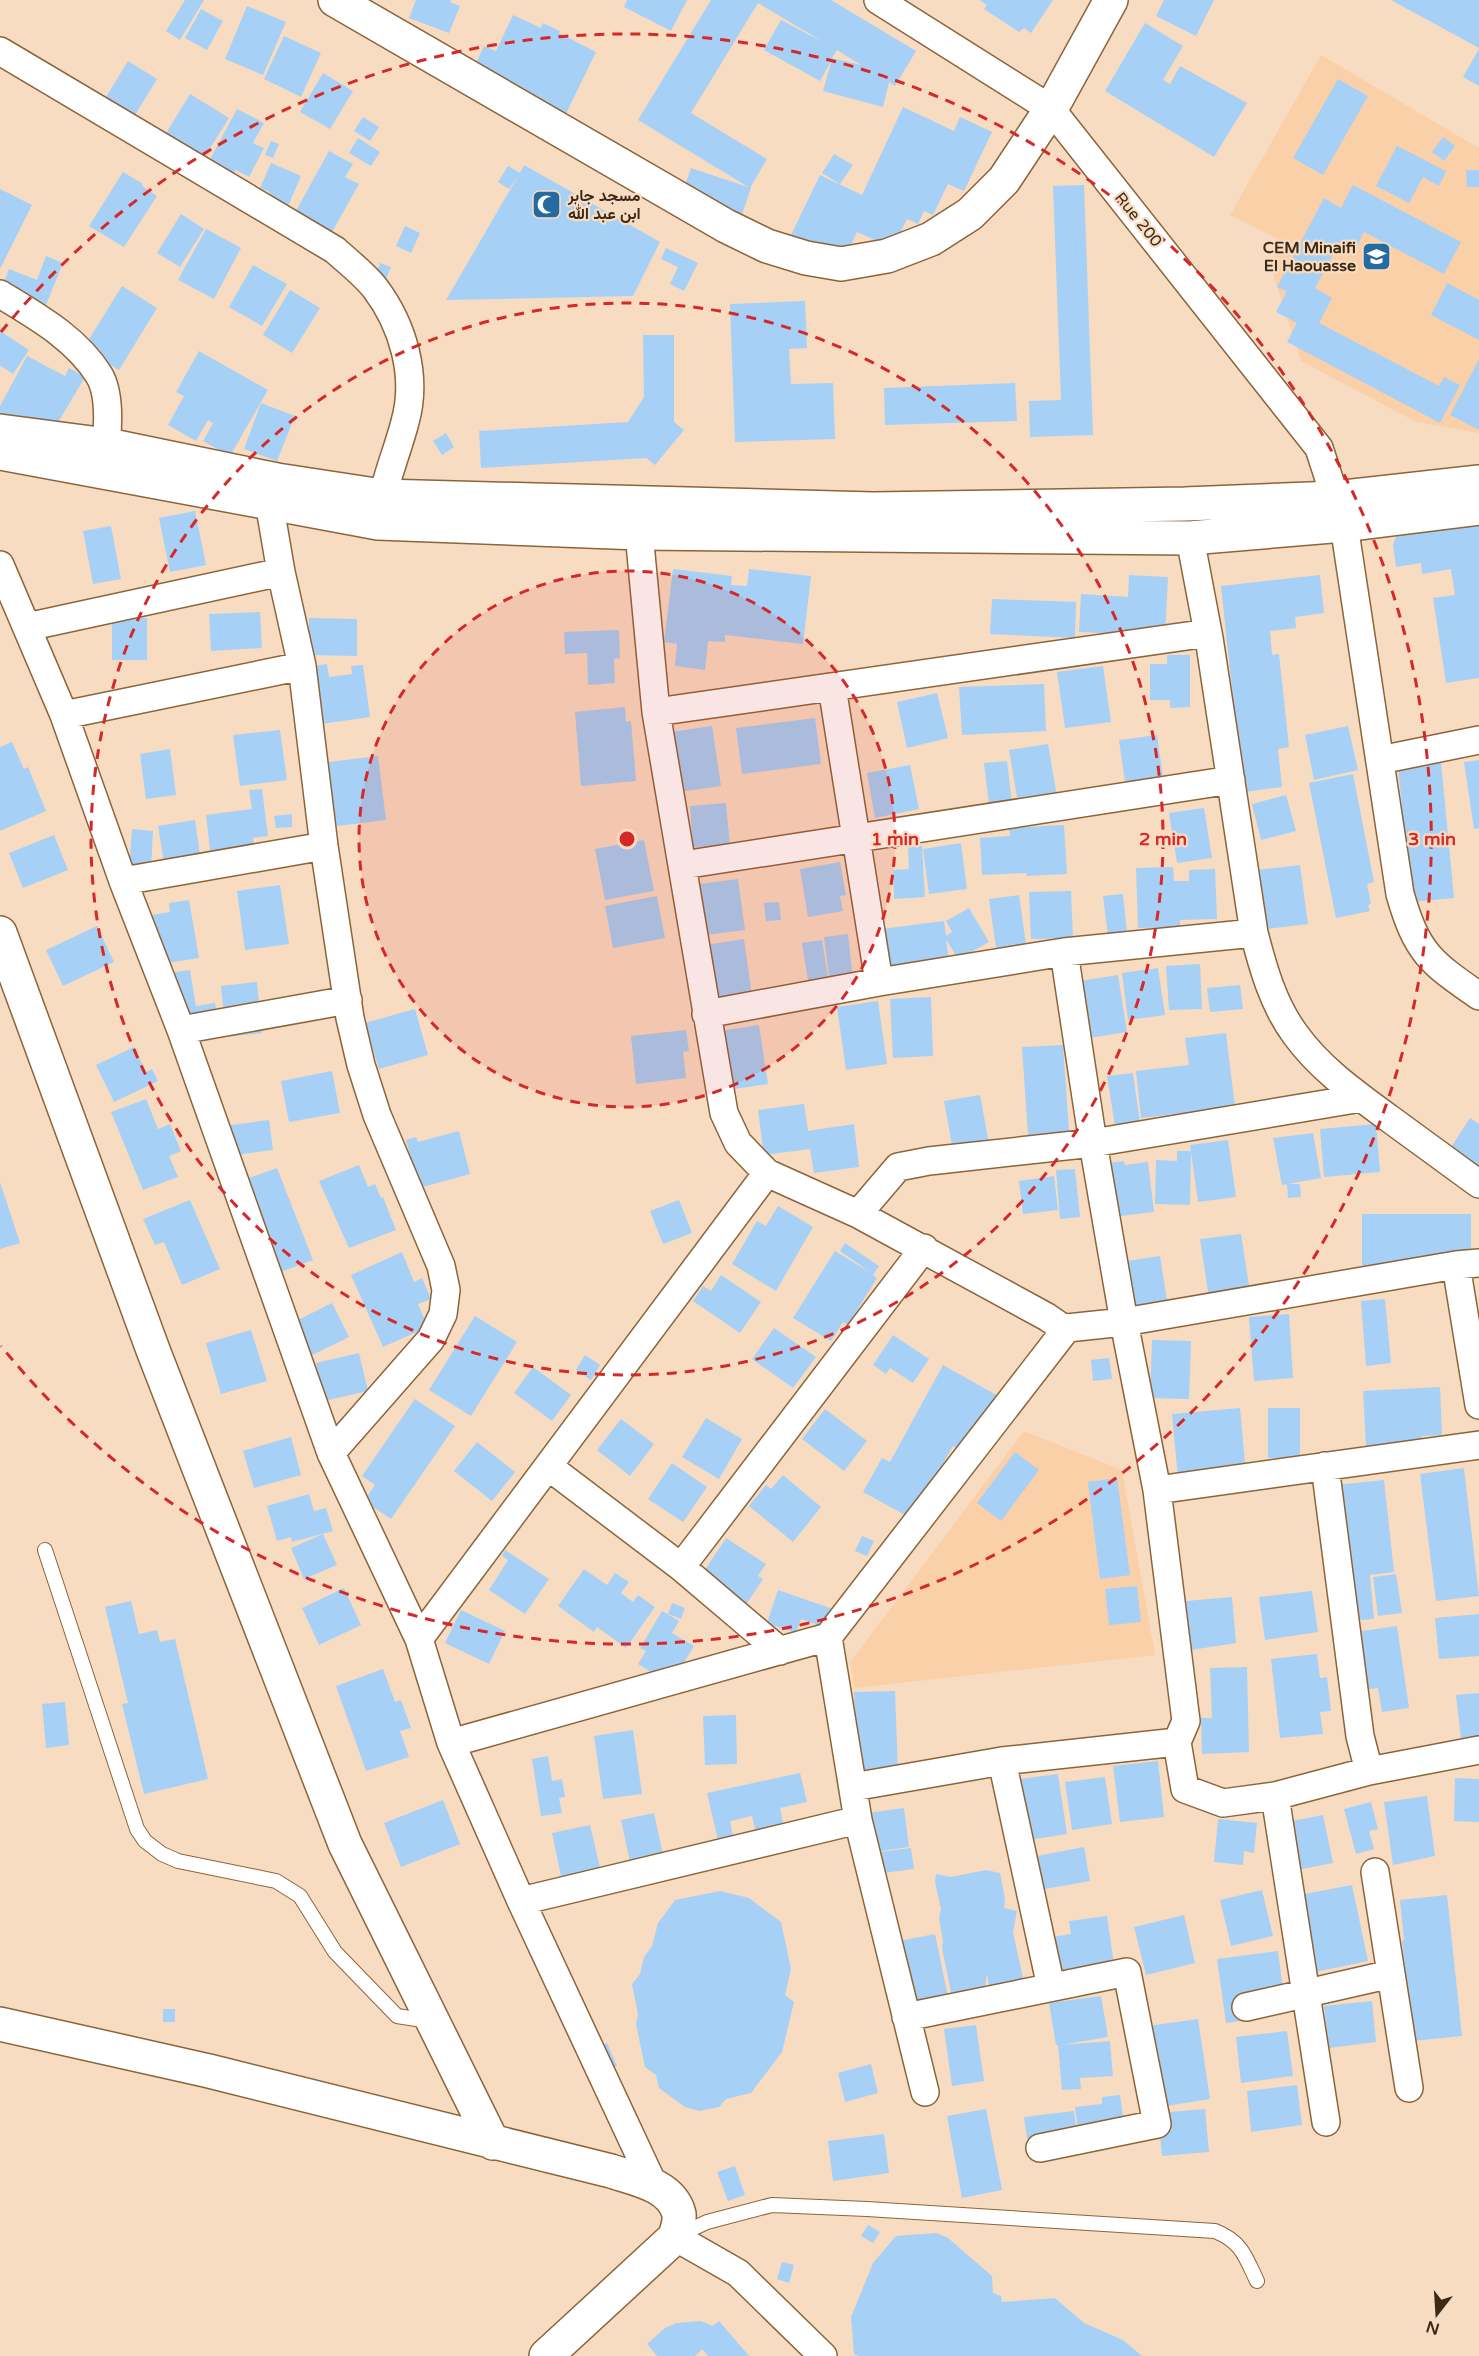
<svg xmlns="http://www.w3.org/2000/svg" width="1479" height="2356" viewBox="0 0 1479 2356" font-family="'Varela Round',Vazirmatn,sans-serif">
<rect width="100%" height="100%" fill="#f8dcc2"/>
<path fill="#fad0a8" d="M1321,55L1479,148V433L1416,422L1301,361L1273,274L1276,238L1230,215Z
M1024,1431L1122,1470L1155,1655L855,1688L850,1662Z"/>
<path fill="#a6d0f5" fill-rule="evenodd" d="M185,0H204L180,40L166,31Z
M416,0H451L450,2L460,6L449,33L409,18Z
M627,0H687L671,31L624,7Z
M711,0H831L916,51L895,86L889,82L883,107L823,91L832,59L820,81L764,50L781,20L825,43L758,3L691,113L767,159L750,188L638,120ZM837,50L861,65L832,58Z
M979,0H1053L1031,33L1024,28L1019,32L984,9L987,5Z
M1164,0H1214L1196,36L1156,16Z
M1391,0H1479V48Z
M247,6L286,22L263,75L225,59Z
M201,9L223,21L207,50L185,38Z
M513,15L541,28L543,23L560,31L559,33L596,52L560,126L467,81L484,46L496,51Z
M1145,23L1183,46L1163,80L1170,84L1180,66L1247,103L1214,157L1105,91Z
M284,36L321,53L301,97L264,79Z
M1479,49V86L1463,77Z
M128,61L157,79L132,120L103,102Z
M323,73L353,91L330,129L300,112Z
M1338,79L1368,96L1323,175L1293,158Z
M190,94L229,118L200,164L162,140Z
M903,107L954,131L960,117L992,132L964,191L948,184L933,215L924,211L918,224L907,219L893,248L857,232L844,260L791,235L820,175L862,195Z
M237,109L264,123L253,143L264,148L249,177L236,170L231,178L207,165Z
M363,117L379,127L370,141L354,131Z
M1443,137L1455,146L1444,161L1432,152Z
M358,138L380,152L371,166L349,153Z
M271,141L279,144L273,158L265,155Z
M1397,146L1446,171L1439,186L1423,177L1409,203L1376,186Z
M329,151L353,164L345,177L359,184L328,239L292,218Z
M834,154L853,165L840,184L822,173Z
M271,163L301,176L285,213L265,205L270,192L260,188Z
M524,165L660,242L633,296L446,300L518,176L509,189L498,182L508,166L520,173Z
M691,168L751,188L740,220L680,200Z
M1466,170H1479V187H1467Z
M123,172L143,184L142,186L157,196L124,247L89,226Z
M1084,185L1093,435L1030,437L1029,401L1061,400L1053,186Z
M1353,185L1461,242L1444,274L1364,232L1355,250L1340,242L1315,288L1332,298L1319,323L1439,386L1444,377L1460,385L1440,423L1287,342L1297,323L1276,312L1287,291L1277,287L1324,198L1341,208Z
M0,189L32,205L0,269Z
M181,214L204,229L180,267L157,253Z
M405,226L420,233L411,253L396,246Z
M206,229L241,248L214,299L178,280Z
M666,248L698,263L684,291L670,284L678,267L661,259Z
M46,256L63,263L46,305L2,287L9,269L37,280Z
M380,263L391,267L386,279L376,275Z
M253,265L287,284L262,326L229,307Z
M1447,283L1479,300V340L1431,315Z
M122,286L157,308L119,370L83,349Z
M290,290L320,308L292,353L263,335Z
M805,301L807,348L789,349L791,384L833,383L835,439L735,442L730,304Z
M0,331L29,350L13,374L1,366L0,368Z
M643,335H674V422L684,430L655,465L646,458L481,468L479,431L628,422L644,397Z
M199,351L268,390L230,456L203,441L213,423L208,420L196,441L168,425L184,396L176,392Z
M27,356L65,376L69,368L85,377L53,431L0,415V406Z
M1479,359V430L1450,415Z
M1015,383L1017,421L885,425L884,388Z
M261,403L295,416L277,461L244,449Z
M446,433L454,447L442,455L433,441Z
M195,511L206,565L170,572L159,518Z
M1479,519V678L1446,683L1433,598L1455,595L1451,569L1422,574L1421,563L1396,567L1393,545L1398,531Z
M111,526L121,579L93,584L83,531Z
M673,569L732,576L731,585L747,586L749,569L811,576L803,644L725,635V642L708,641L705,670L675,666L677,644L664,642Z
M1129,575L1168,577L1165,636L1079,632L1081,594L1128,597Z
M1320,575L1324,613L1295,617L1296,628L1270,631L1272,655L1279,654L1289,747L1278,749L1282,787L1243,792L1221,586Z
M992,599L1076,602L1075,638L990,634Z
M260,612L262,648L211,651L209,614Z
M112,618H147V660H112Z
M309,618L357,619V656L308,655Z
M619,630L620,658L614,659L615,683L588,685L587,653L565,654L564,632Z
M1167,655H1190V707L1170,708V700H1150V664H1167Z
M327,664L329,677L352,674L351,666L363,665L370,717L314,725L306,667Z
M1103,666L1111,722L1065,728L1057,672Z
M1044,684L1046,731L962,735L959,687Z
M937,693L948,738L907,748L897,702Z
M625,707L626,722L631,721L636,781L581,786L575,712Z
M815,718L821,764L742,774L736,728Z
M712,726L721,786L679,792L671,732Z
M1348,726L1358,770L1314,780L1305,735Z
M280,730L287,780L240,786L233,735Z
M1157,735L1163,777L1125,782L1119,740Z
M12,742L24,769L28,767L46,811L0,831V747Z
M1048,744L1057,797L1018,803L1009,750Z
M170,749L176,795L146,799L140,754Z
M378,756L386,820L329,827L321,763Z
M1479,760V828L1474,829L1464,762Z
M1007,761L1012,803L989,805L984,763Z
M1441,762L1454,898L1411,902L1398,766Z
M910,765L919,809L875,818L867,773Z
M1353,774L1374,882L1367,884L1371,904L1368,905L1370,911L1336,918L1309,783Z
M262,789L268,836L253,838L255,856L212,868L206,815L252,809L249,790Z
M1286,795L1296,831L1261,840L1252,804Z
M726,803L730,846L693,847L690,806Z
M1204,808L1212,858L1177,863L1169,813Z
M292,814V827L276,828L274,816Z
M195,820L202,869L166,875L158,826Z
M1064,825L1067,874L1027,876L1026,873L982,875L980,838L1010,836L1009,828Z
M132,829L153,831L151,870H129Z
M54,835L68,870L23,888L9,853Z
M644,840L654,891L605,900L595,849Z
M961,843L967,889L929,894L923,849Z
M922,846L925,897L894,899L893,870L909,869L908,847Z
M840,862L846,895L840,896L843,911L808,917L800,869Z
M1300,865L1308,924L1265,929L1257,870Z
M1173,867L1174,881H1189V870L1215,869L1217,919L1180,920V927L1138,928L1136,868Z
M738,879L745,930L706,935L699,884Z
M280,885L289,944L245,950L237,891Z
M1071,891L1073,938L1031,939L1029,892Z
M1123,894L1127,934L1108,936L1103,896Z
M1019,895L1026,944L996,948L989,899Z
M657,896L665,938L613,948L605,906Z
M189,900L199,958L154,965L146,916L170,912L169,903Z
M779,902L781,920L766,921L764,903Z
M969,908L989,942L958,959L946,939L949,962L886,970L881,929L944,921L946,936L952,932L946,921Z
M97,926L114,962L63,986L46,950Z
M848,934L853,981L830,984L824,937Z
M744,939L752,996L714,1002L706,945Z
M822,940L830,990L810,993L802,943Z
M1200,964L1202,1009L1169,1010L1166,966Z
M1158,968L1165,1015L1128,1020L1122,973Z
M190,970L196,1006L215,1003L221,1037L181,1043L170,973Z
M1118,975L1127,1032L1089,1038L1080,981Z
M257,982L262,1033L226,1037L221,986Z
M1240,985L1243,1009L1210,1012L1207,988Z
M931,997L933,1056L893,1058L890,999Z
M878,1001L887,1064L846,1070L837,1007Z
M415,1009L428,1055L379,1069L365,1023Z
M759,1025L768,1084L728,1090L720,1031Z
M686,1030L689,1051L683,1052L686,1078L636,1084L631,1036Z
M1226,1033L1235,1107L1141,1118L1136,1071L1189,1065L1185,1038Z
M1063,1045L1069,1132L1028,1135L1022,1047Z
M134,1047L146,1072L152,1069L158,1081L114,1102L96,1065Z
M332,1071L340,1113L289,1122L281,1081Z
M1133,1073L1140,1123L1115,1126L1107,1076Z
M980,1095L990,1149L954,1156L944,1101Z
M146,1099L158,1129L170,1124L181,1151L169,1156L178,1177L143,1190L111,1112Z
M804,1104L808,1131L854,1124L859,1167L814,1173L810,1149L764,1155L758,1110Z
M1470,1118L1479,1124V1164L1473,1173L1446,1155Z
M269,1120L273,1150L228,1156L224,1126Z
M1376,1124L1380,1172L1324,1177L1320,1129Z
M459,1131L470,1174L419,1188L406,1140L416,1137L418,1142Z
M1313,1133L1321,1178L1282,1185L1273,1138Z
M1228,1140L1236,1197L1198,1202L1191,1152L1190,1205L1155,1204L1156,1160L1177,1161V1151H1191L1190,1145Z
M1124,1161L1125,1165L1148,1162L1154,1212L1113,1217L1107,1163Z
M359,1165L368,1187L375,1184L381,1198L383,1197L396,1230L349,1248L319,1181Z
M277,1168L313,1260L267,1277L232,1184Z
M1075,1169L1080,1217L1060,1219L1056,1170Z
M1054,1176L1058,1210L1023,1214L1019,1181Z
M0,1182L20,1243L0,1249Z
M1287,1184H1300L1301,1197L1288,1198Z
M190,1200L220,1269L182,1285L164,1242L155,1245L143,1219Z
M679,1200L692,1233L663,1244L650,1211Z
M778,1206L813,1227L776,1291L732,1264L757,1221L766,1226Z
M1362,1214H1471V1264L1362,1269Z
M1241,1234L1250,1292L1209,1298L1200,1239Z
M845,1243L879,1266L873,1275L877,1278L848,1325L843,1322L831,1341L793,1318L835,1251L871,1273L840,1251Z
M402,1252L414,1282L422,1278L431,1299L418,1304L428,1327L383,1347L351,1275Z
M1160,1256L1167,1300L1146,1303L1147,1311L1128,1313L1120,1262Z
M721,1275L761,1302L740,1333L693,1301L703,1286L711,1291Z
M1385,1299L1391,1363L1366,1366L1361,1301Z
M332,1303L349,1337L304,1359L288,1325Z
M1289,1314L1293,1378L1254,1381L1249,1317Z
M475,1316L517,1342L471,1416L429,1390Z
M774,1328L816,1357L793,1388L752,1359Z
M251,1330L267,1381L221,1394L206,1343Z
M893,1335L929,1359L913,1383L890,1368L886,1374L873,1365Z
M1152,1340L1191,1341L1189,1399L1150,1398Z
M359,1353L368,1391L324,1401L316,1363Z
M585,1355L600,1365L591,1380L576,1370Z
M1109,1358L1112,1379L1093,1381L1091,1360Z
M943,1365L1000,1397L988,1418L982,1415L962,1450L953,1446L922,1501L917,1499L907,1516L863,1492L882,1458L890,1462Z
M533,1367L571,1395L552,1421L514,1393Z
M1440,1387L1442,1435L1422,1436L1423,1443L1366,1446L1363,1391Z
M415,1399L455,1426L391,1519L364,1501L375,1485L362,1476Z
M1240,1408L1245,1464L1222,1466L1223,1478H1178L1172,1414Z
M1268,1408H1300V1458H1268Z
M825,1409L867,1441L844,1471L802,1439Z
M706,1418L742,1439L719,1479L682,1457Z
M621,1419L654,1444L630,1476L597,1450Z
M291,1437L301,1475L254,1488L243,1451Z
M477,1442L515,1472L492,1501L454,1471Z
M1015,1452L1039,1470L1001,1521L977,1503Z
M672,1463L707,1487L683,1522L648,1499Z
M1464,1468L1479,1596L1436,1601L1420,1474Z
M783,1475L821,1507L793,1542L749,1506L766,1485L771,1489Z
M1117,1478L1130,1575L1100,1579L1088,1482Z
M1384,1480L1394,1572L1370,1575L1374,1619L1349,1621L1335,1485Z
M309,1494L314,1511L326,1508L333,1531L292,1542L291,1537L277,1541L267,1506Z
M323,1534L337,1565L304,1579L291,1548Z
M862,1536L874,1541L867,1556L855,1551Z
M726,1538L766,1564L758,1576L763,1579L738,1617L693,1588Z
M505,1550L549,1579L525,1614L489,1590L508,1560L502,1556Z
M584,1569L607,1585L615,1573L629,1582L621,1593L633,1602L638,1595L655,1607L626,1648L597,1627L594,1632L558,1606Z
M1396,1574L1402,1613L1378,1616L1373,1577Z
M1137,1586L1141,1622L1109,1625L1105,1589Z
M344,1588L361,1625L319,1645L302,1608Z
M778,1590L833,1609L810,1639L816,1624L801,1619L796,1633L767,1623Z
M1312,1591L1318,1632L1265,1640L1259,1597Z
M1232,1597L1236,1643L1191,1650L1186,1601Z
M131,1601L139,1634L157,1630L160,1642L175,1639L208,1779L144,1794L122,1704L128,1703L105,1607Z
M672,1603L685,1608L681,1619L668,1614Z
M461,1610L505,1631L489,1664L445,1643Z
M662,1611L679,1621L672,1633L694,1646L671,1684L638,1664L646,1651L640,1648Z
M1479,1614V1656L1439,1659L1435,1618Z
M1397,1626L1409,1708L1382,1712L1378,1688L1363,1690L1355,1632Z
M1317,1654L1320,1678L1327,1677L1331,1711L1320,1712L1323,1734L1280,1738L1271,1659Z
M1247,1667L1249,1752L1202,1754L1201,1718H1212L1210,1668Z
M383,1669L395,1702L401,1700L411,1728L400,1731L409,1757L366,1771L336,1686Z
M895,1691L898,1772L857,1773L854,1692Z
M1479,1693V1737L1461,1739L1456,1695Z
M65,1702L69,1745L46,1748L42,1704Z
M736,1715L737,1764L705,1765L703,1716Z
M633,1730L642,1794L603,1799L594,1736Z
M548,1756L552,1781L562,1779L565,1797L559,1798L562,1813L541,1816L532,1759Z
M1158,1761L1164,1817L1120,1822L1113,1766Z
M800,1773L807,1802L780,1808L784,1827L756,1833L752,1816L730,1821L733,1836L718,1840L707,1793Z
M1058,1774L1067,1834L1029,1840L1020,1779Z
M1105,1777L1112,1824L1072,1830L1065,1782Z
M1455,1778L1479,1779V1822L1454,1821Z
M1427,1796L1435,1856L1393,1865L1384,1802Z
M443,1800L460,1844L401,1867L384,1823Z
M1371,1802L1378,1829L1369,1831L1374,1849L1356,1854L1344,1809Z
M904,1808L909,1847L874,1852L868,1813Z
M654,1813L666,1869L633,1876L621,1820Z
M1323,1815L1333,1863L1297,1870L1287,1822Z
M1218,1819L1257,1823L1254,1853L1244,1851L1243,1865L1214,1862Z
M590,1825L601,1872L562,1881L552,1833Z
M1084,1847L1090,1881L1039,1890L1032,1857Z
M911,1848L914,1869L875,1874L872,1853Z
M986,1870L1000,1873L1005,1899L1004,1908L1017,1911L1013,1932L1025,1987L990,1990L987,1974L984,1992L960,1994L951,1992L942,1948L943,1941L939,1918L941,1909L935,1882L936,1874L951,1877Z
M1352,1885L1368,1961L1315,1972L1299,1895Z
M1262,1890L1273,1936L1231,1946L1220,1900Z
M720,1891L749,1898L781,1922L791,1969L785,1995L794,2002L782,2052L751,2093L726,2099L719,2107L699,2111L685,2107L659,2088L656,2075L645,2067L636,2024L638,2014L632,1984L640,1974L644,1957L652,1946L658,1923L675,1900Z
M1447,1895L1462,2036L1413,2041L1402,1941L1404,1940L1400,1900Z
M1184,1915L1195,1963L1146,1975L1134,1927Z
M1107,1916L1114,1965L1057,1973L1052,1937L1071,1934L1069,1921Z
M935,1934L948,1997L911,2004L899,1941Z
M1278,1951L1283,1990L1237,1996L1241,2021L1226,2023L1217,1959Z
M1101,1996L1108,2037L1061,2045L1110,2041L1113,2076L1080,2078L1081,2089L1062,2090L1058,2045H1056L1049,2003Z
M1372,2001L1376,2042L1329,2048L1324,2006Z
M163,2009H175V2022H163Z
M1198,2019L1210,2099L1160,2107L1148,2026Z
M976,2025L984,2081L952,2086L944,2029Z
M1287,2031L1293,2076L1241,2083L1236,2037Z
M607,2043L617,2066L610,2069L600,2047Z
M871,2064L878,2093L845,2102L838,2073Z
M1297,2085L1302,2125L1251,2132L1247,2091Z
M1120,2095L1126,2138L1080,2147L1075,2107L1102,2104V2097Z
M986,2109L1002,2190L962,2198L947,2116Z
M1205,2109L1209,2152L1162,2156L1158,2113Z
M1074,2111L1079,2151L1030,2157L1024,2117Z
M884,2134L889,2173L833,2181L828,2141Z
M735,2166L745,2195L728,2201L717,2172Z
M868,2225L880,2232L873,2243L861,2236Z
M936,2233L948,2238L992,2276L993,2293L1001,2296L1002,2302L1055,2298L1084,2323L1123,2340L1142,2356H859L854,2354L851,2317L873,2263L896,2236Z
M782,2262L794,2265L789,2283L777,2279Z
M701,2321L713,2326L719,2321L749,2356H708L702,2349L695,2356H657L647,2344L665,2328L677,2323Z"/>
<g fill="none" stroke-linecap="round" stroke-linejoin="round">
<defs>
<path id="service" d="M45,1550L137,1829L145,1841L162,1854L178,1861L276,1881L300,1896L335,1952L397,2016L429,2021
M679,2235L707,2222L772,2205L867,2209L1215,2231C1242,2242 1245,2256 1257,2281"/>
<path id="minor" d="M878,0L1051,109L1319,448L1344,525L1400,894C1417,953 1430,962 1479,996
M0,51L335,250C348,262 364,274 375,288C403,325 418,376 405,422C397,453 384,482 379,514
M0,294C36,316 76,338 99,375C112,396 108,442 102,465
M269,502L281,572L302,666L324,846L350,1018L361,1065L377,1115L441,1266L446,1290L443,1314L431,1339L331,1453
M639,533L656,712L724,1113L738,1143L767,1173L858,1214L1047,1317L1060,1326L1067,1328L1124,1322L1456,1265L1479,1263
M1190,538L1209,638L1254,933C1263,968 1273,1004 1295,1034C1320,1069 1356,1094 1390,1119C1420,1141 1449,1162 1479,1184
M0,565L64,715L123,881L181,1030L331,1453L419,1639L451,1743L521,1901L858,1820
M27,627L281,572
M832,687L879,982
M656,712L1208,633
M64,715L302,666
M1380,760L1479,740
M683,865L1231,780
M123,881L324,846
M1064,952L1093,1143L1124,1322L1157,1490L1186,1721L1177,1742L1185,1789L1223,1803L1275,1796L1369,1771L1479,1750
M706,1014L879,982L1064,952L1254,933
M181,1030L348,1000
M858,1214L898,1167L929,1161L1093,1143L1361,1098
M1456,1265L1479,1405
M1325,1466L1360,1736L1369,1771
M549,1467L681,1567L780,1651
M1157,1490L1479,1445
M681,1567L924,1248
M828,1637L858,1820L925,2092
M419,1639L767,1173
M451,1743L828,1637L1067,1328
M1002,1761L1051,1987
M853,1787L1002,1761L1177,1742
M1275,1796L1326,2122
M1375,1872L1409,2088
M521,1901L654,2186
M1246,2007L1391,1974
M906,2017L1127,1972L1157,2124L1040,2148
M675,2237L738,2273L823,2356"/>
<path id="tertiary" d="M335,0L726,226L767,246L806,258L841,264L887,256L931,239L970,214L1004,180L1051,109L1111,0"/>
<path id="secondary" d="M0,431L107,445L277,480L382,496L873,509L1185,504L1335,498L1479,482
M0,453L378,523L639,533L1190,538L1344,525L1479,508
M0,933L153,1350L345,1844L493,2143
M0,2024L209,2071L611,2171C635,2179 672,2185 679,2214C680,2221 677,2230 675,2237L546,2356"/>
</defs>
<use href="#service" stroke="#8c643a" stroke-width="16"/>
<use href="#minor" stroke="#8c643a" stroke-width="30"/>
<use href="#tertiary" stroke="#8c643a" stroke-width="36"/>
<use href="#secondary" stroke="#8c643a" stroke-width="36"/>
<use href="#service" stroke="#fff" stroke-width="14"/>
<use href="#minor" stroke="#fff" stroke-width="27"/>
<use href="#tertiary" stroke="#fff" stroke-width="33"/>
<use href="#secondary" stroke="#fff" stroke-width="33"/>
</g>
<circle cx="627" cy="839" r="268" fill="#d62828" fill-opacity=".12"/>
<g fill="none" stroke="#d62828" stroke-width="3" stroke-dasharray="10 8">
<circle cx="627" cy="839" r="268"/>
<circle cx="627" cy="839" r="536"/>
<path d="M1 332A805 805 0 1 1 1 1346"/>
</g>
<defs>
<symbol id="mosque-square" viewBox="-11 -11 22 22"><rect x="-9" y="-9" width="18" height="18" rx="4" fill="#256ba0" stroke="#f8dcc2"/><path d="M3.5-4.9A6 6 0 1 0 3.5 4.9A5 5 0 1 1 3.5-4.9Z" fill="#fff"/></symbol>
<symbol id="school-square" viewBox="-11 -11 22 22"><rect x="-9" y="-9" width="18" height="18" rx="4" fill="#256ba0" stroke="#f8dcc2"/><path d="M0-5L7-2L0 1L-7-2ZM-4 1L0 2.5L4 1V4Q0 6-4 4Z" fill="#fff"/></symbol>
</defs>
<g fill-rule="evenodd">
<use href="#mosque-square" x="530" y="188" width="33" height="33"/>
<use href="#school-square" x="1360" y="240" width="33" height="33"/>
</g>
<g text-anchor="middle" stroke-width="4.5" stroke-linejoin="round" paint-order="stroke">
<g font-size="16" font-weight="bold" fill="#3c2a18" stroke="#f8dcc2" text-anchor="start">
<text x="568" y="201">مسجد جابر<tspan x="568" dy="18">ابن عبد الله</tspan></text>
<text x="1356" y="253" text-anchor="end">CEM Minaifi<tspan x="1356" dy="18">El Haouasse</tspan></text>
</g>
<g font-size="16" fill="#3c2a18" stroke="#f8dcc2">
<text transform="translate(1139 219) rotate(51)" y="6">Rue 200</text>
</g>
</g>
<circle cx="627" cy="839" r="9" fill="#d62828" stroke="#f8dcc2" stroke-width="3"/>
<g font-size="18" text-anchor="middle" font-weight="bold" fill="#d62828" stroke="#f8dcc2" stroke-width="4.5" stroke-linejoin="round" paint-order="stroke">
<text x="895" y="845">1 min</text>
<text x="1163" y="845">2 min</text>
<text x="1432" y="845">3 min</text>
</g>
<g transform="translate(1437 2314) rotate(197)" stroke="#f8dcc2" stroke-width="4.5" paint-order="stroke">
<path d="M0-4.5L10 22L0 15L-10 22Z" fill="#3c2a18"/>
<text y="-9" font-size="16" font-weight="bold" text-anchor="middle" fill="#3c2a18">N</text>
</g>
</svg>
